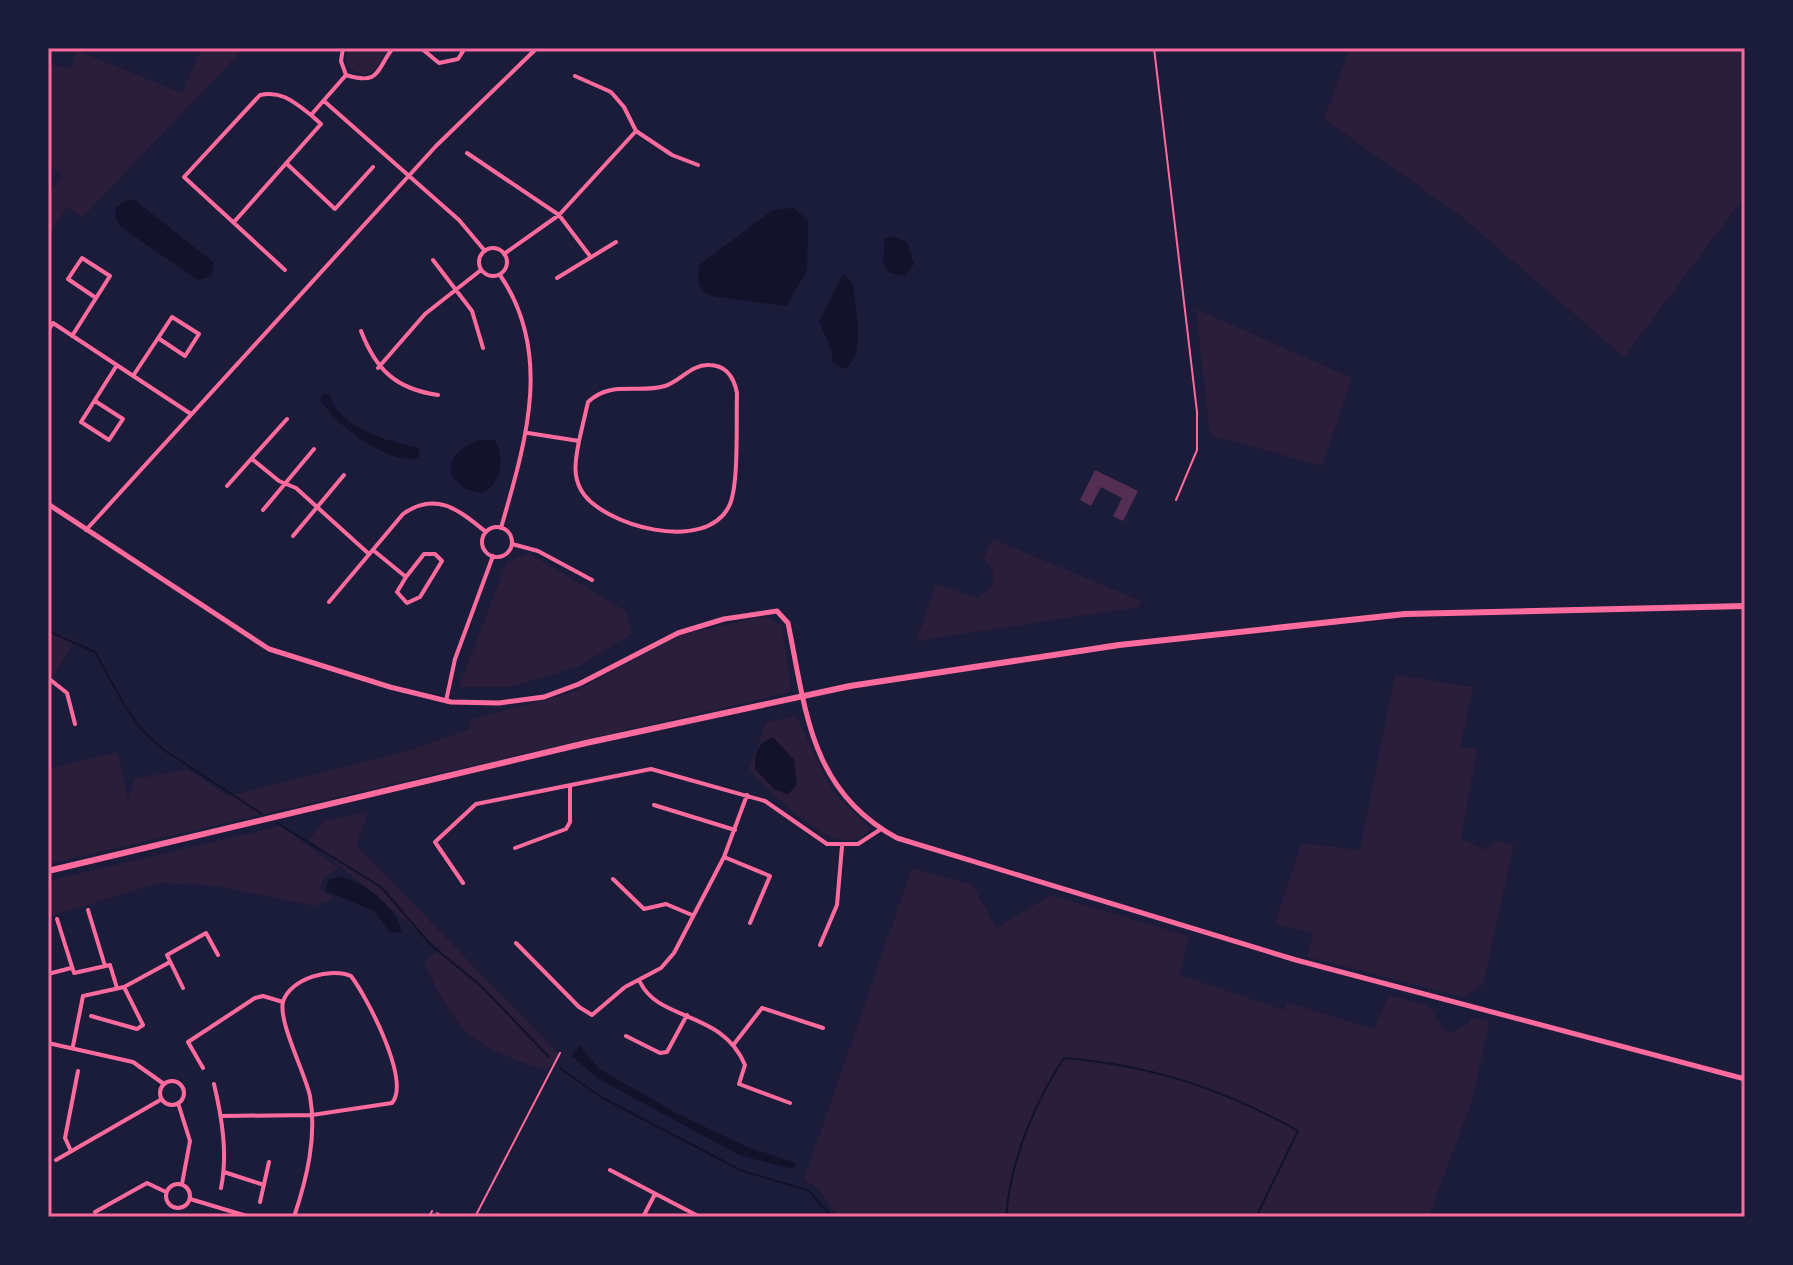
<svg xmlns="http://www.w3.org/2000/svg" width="1793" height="1265" viewBox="0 0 1793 1265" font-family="'IBM Plex Sans',sans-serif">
<rect width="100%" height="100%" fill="#1b1b3a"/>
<path fill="#2a1e3b" d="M202,48H244L83,217L67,207L48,236V196L62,175L48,165V64L70,69L78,51L182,93Z
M347,48H389L375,71L362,76L347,66Z
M1343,48H1745V196L1624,357L1461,216L1324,119L1349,51Z
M1196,309L1352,378L1322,466L1210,435Z
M993,539L1141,601L1138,607L916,641L936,585L979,598L993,585V570L983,559Z
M528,553L626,611L632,633L580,666L511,687H459L507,562Z
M764,616L782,626L791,692L48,864V769L118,752L128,799L135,779L188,769L228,796L407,751L470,729L472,719L573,692L681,635Z
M48,630L75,640L55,674L48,671Z
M1395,675L1473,687L1460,747L1477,749L1461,839L1488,850L1494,841L1514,844L1483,985L1464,997L1307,957L1313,933L1275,924L1302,843L1360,850Z
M796,716L832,790L870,829C839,868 772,792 749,769L766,722Z
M368,812L356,845L562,1057L545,1070C471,1046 457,1034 424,962L440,950L309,840L323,821Z
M281,826L339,868L322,880L320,889L334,899L314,906L216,886L159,883L48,917V881Z
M912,868L973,885L996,928L1051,895L1189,936L1180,975L1284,1010L1287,1002L1374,1029L1389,995L1428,1005L1447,1034L1468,1024L1471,1017L1489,1022L1472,1101L1428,1217H838L817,1188L804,1180Z"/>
<path fill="#12122b" d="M128,199L136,201L214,263L211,276L198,280L121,227L115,216L116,208Z
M794,208L808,221L807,271L786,306L717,297L707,294L698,285L699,265L773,210Z
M894,237L907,242L914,264L905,276L890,273L883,263L885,238Z
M843,274L853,284C854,306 867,355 845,369L833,363L831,349L819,321Z
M323,393L330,396C337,426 390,443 417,447L420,450L418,458C386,465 336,424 320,400Z
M479,440H494C506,456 501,484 483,493L465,489L451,476C450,454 461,448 479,440Z
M773,737L794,760L797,785L788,794L775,790L755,769C755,752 757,744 773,737Z
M338,877C364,880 397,907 402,933L390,932L374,911L326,891L328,880Z
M579,1045L599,1069L678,1114L747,1147L791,1161L795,1164L793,1169L739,1155L597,1078L572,1056Z"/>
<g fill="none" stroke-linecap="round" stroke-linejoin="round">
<path stroke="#12122b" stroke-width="2" d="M48,631L95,652L126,708L143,731L164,750L262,814
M277,823L381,887L431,945L481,986L549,1057
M561,1069L601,1097L742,1171L808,1190L832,1217
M1006,1217C1011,1160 1033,1106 1064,1058C1150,1065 1224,1089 1298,1131L1256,1217"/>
</g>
<path fill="#542f53" d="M1095,470L1138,491L1123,521L1113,516L1122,498L1101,487L1091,506L1080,500Z"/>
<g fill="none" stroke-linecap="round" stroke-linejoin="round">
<path stroke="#ff6b9d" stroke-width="2" d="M437,1213L444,1217
M475,1217L560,1053"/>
<path stroke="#ff6b9d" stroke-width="2" d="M1154,48L1197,412V450L1176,500
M429,1217L432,1211"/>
<path stroke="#ff6b9d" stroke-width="4" d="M343,48L341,61L346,75
M421,48L439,63L458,59L465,48
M346,75C381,86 376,69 393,48
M575,76L611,92L624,107L636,131L672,155L698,165
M324,101L459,220L485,251
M467,153L559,215L590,256
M286,163L335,209L373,167
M234,222L321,124L311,115
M479 262a14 14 0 1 1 28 0a14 14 0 1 1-28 0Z
M504,254L559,215L636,131
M433,260L472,311L483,348
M285,270L184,177L260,95C282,90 295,103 311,115L346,75
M500,275C554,354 525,444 501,528
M557,278L616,242
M48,331L53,323L191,414
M361,331C376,370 396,389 438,395
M72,336L110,276L82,258L68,279L96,298
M378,368L425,314L481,270
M133,376L172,317L199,334L185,356L158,338
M95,401L123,419L109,440L81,422L117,365
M528,433L579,441C576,458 572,474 581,490C600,525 708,556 730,504C739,482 736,420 737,393C734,378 726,365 709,365C692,364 680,381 665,386C637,394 611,380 588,402L579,441
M252,459L279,481L296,488L369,554
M227,486L287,419
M263,510L314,449
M482 542a15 15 0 1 1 30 0a15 15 0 1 1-30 0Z
M86,530L436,146L537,48
M293,536L344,475
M512,544L538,551L592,580
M373,550L406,577L397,592L407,603L420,597L442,561L435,554H424L406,577
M329,602L403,514C436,490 460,511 486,532
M48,678L67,693L75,724
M446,701L455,659L493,556
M654,805L735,830
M515,848L566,829L570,822V786
M724,857L770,876L750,923
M613,879L644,909L666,904L692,915
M463,883L435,842L476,804L651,769L765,801L827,844H858L881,829
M88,910L105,966
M57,919L74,973L110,965L117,988
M516,943L579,1007L592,1015L625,987L661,968L674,953L724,857L747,795
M820,945L837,905L842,846
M48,974L71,968
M640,982C659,1022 722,1010 745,1065L739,1084L790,1103
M183,988L167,955L206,933L218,955
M91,1016L137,1029L143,1025L124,987
M626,1036L660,1053L667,1052L687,1015
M48,1043L133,1062L164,1084
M734,1044L762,1008L823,1028
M73,1046L83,996L124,987L170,962
M203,1068L188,1042L255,998L263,996L283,1002
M160 1093a12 12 0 1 1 24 0a12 12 0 1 1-24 0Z
M214,1084C222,1118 228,1154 221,1188
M178,1103L190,1141L182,1184
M221,1116L312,1115L392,1103C411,1081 367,997 351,976C332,967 290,978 283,1002C278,1021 305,1073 310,1096C317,1137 307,1178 294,1217
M71,1151L65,1138L78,1071
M56,1160L162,1099
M610,1170L698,1216
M224,1172L264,1185
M166 1196a12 12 0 1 1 24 0a12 12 0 1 1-24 0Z
M190,1199L250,1217
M260,1202L269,1162
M95,1212L147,1183L166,1192
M643,1217L655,1194"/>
<path stroke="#ff6b9d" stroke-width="5" d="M48,504L269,649L390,687L451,702L499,703L544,697L579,684L678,633L724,619L777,611L788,623C806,711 810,791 897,838L1296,960L1745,1079"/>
<path stroke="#ff6b9d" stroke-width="6" d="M48,871L586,743L850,686L1119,645L1405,614L1745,606"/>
</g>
<rect width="1793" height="1265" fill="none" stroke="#1b1b3a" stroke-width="100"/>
<rect x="50" y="50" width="1693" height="1165" fill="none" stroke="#ff6b9d" stroke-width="3"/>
</svg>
